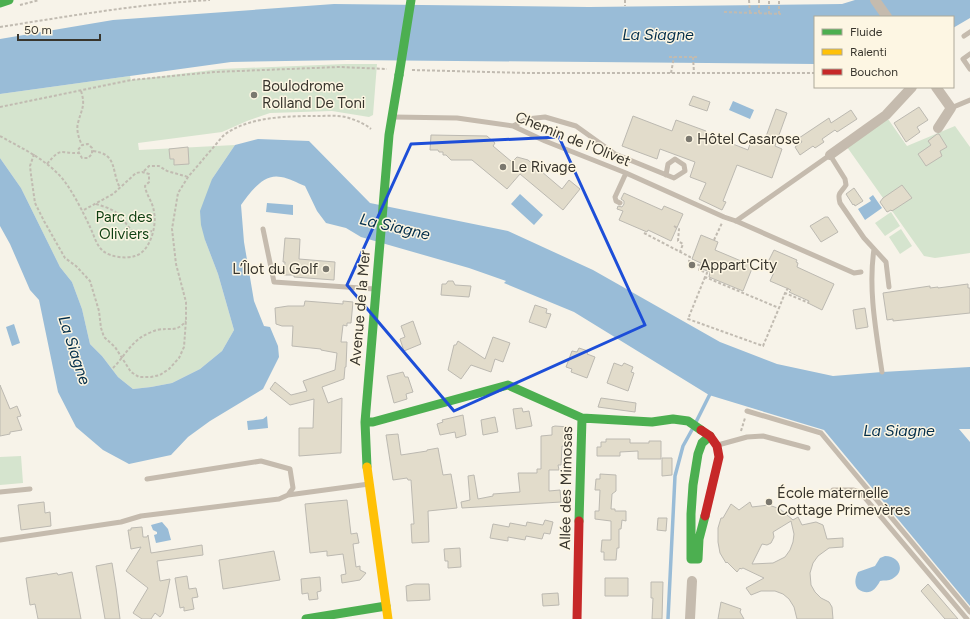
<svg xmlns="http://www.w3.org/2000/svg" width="970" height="619" viewBox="0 0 970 619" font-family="Figtree,sans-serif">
<rect width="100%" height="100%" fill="#f7f3e9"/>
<path fill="#d5e4ce" d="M345,64H377L373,115L369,117L332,111L270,113L247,121L222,132L138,143L139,150L235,145L212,179L205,240L218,274L234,330L222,351L200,369L172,383L151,387L133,389L118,377L102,356L90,344L82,309L72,282L60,267L21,188L0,158V94L130,76L131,80L220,69Z
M888,119L907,146L955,126L970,147V253L935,258L924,256L847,147Z
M891,212L900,226L885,236L875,223Z
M901,229L912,246L900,254L889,237Z
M21,456L23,483L0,485V457Z"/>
<path fill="#99bcd7" d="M855,0H970V18L953,28V17H815V64L348,60L231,62L0,94V39L113,20L334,4L589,7L842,4Z
M733,101L754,110L750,119L729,110Z
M258,139L309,141L370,203L508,231L593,270L720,342L777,364L833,376L882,372L970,367V429H959L970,442V606L824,430L709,395L574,312L504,283L506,281L469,268L361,237L346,228L326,223L317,211L305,186C297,183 289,178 281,177C263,173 250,193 241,205L244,242L254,301L264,326L270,327L278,346L279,357L263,389L210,421L188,437L171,455L129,464L103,450L76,427L58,392L39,300L30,290L10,244L0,226V158L21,188L60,267L72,282L82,309L90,344L102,356L118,377L133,389L151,387L172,383L200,369L222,351L234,330L218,274L205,240L201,225L200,211L212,179L235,145Z
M520,194L543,215L534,225L511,204Z
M873,195L882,208L865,220L858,209L871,201L869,198Z
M267,203L293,205V215L266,212Z
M14,324L20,343L12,346L6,327Z
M267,416L268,428L248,430L247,421L263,419Z
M162,522L168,529L171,540L156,543L154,535L157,534V532L153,530L151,525Z
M885,556C900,556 906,572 892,579C889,581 884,580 880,581C875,591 868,596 858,589C854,584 855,578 858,572L875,566L880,558Z"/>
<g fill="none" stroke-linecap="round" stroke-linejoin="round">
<path stroke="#99bcd7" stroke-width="3.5" d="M696,422L711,392
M668,619L675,476L683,446L693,428"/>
</g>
<path fill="#e2dccb" stroke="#bcb9b1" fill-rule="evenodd" d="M693,96L710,102L707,111L689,105Z
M919,107L928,120L917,127L920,132L906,142L894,123Z
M776,109L787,113L775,146L782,149L772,178L737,165L723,201L726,202L722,210L699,199L706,183L690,177L695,162L660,149L657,159L622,146L633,116L672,131L676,120L706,131L705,133L748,150L752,138L764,142Z
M851,110L857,119L837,132L835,130L822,139L824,142L815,148L813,146L800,155L795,147L802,142L799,138L829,118L831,123Z
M937,134H939L947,147L940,151L942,156L926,166L918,154L931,145L928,141Z
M431,135L487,136L495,143L493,146L512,162L517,157L528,160L562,189L569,180L580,189L563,210L520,174L507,189L472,160H451L446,155H443V152H439L438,150H430Z
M188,147L189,164L174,165V159H170L169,149Z
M902,185L912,198L892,211L891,210L887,212L880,202L883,198Z
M854,188L863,201L855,206L854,204L853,205L846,194Z
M624,193L662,210L664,206L683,214L671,241L648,230L647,232L619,220L623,211L617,209L618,206L622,207L624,204V201L621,199Z
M825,217H828L838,232L821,242L810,226Z
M701,235L718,242L715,250L753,266L743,291L709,277L710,272L702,269L703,264L692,259Z
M285,238L300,239L299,259L335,262L334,280L294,277V275H284L285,262H283Z
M774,250L797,260L796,262L798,263L797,267L834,284L822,310L808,303L809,301L789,292L791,290L770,281L776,268L767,264Z
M448,281H453L455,285L471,286L469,297L441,295L442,284H446Z
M968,284V288H970V313L893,321V319L887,320L883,293L930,286V288L938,287V288Z
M305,301L343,304V301L353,302L351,323H347V326L343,325L341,342H347L346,367H345L344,379L322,387L328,403L342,398L341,453H338L299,456V428H313L314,399L290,405L270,389L275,382L291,395L307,391L303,381L335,370L337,353L321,350V349L292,346L293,326H282L276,324L275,308L288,306H304Z
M535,305L547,309L546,313L551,314L546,328L529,322Z
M865,308L868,327L856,329L853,310Z
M413,321L421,344L404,351L400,339L405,337L401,326Z
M493,337L510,343L503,362L495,359L491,372L471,365L461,379L448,370L454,345H456L458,341L485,359Z
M579,348L588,351L587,354L595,357L587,378L571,372L572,369L566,367L572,351L577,352Z
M614,363L622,366L624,363L633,367L631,372L634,373L628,391L607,383Z
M403,372L405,377H408L413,392L406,394L407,399L394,403L387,376Z
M0,385L10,409L17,406L21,416L17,417L22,430L10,432V434L0,436Z
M601,398L636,403L635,412L598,407Z
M522,408L523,412L529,411L532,426L516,429L513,409Z
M463,415L466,435L456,438L455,432L440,435L437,424L443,422L442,420Z
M495,417L498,432L483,435L481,420Z
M555,426L569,427L568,445H564V446H562L561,465H558L559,470H549V491L560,490L561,502L462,508L461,502L470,500L468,476L474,475L478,499L493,496V494L520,492L518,473H537V469H541V436L552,435V427Z
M398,434L401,455L427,451V450L438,448L443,475L451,474L457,508L428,511L429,542L412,543L411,524H414L411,480H408L407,478L393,480L386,435Z
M606,439H630V443H649V441H661V459H638V451L620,452V456H597V447H601V442H606Z
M662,458H672V475L662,476Z
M600,474L616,475V491L612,494L611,509H615V511H626V521L622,520L621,529H619V548H617L616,560H604V552H601L602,540H611V521L595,519V511H599L600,490H595L596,479H600Z
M347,500L351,534L357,533L359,543L353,544L356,567L360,566V570L366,573L360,580L342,583L341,575L346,574L343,554L327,556V551L310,553L305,504Z
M44,502L45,513L50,512L51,526L21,530L18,505Z
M750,502L752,507L769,505L780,509L793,520L798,517L802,525L816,522L823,525L827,539L843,538V547L829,548L818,556L813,563L810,573L811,585L815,592L821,598L829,602L832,607L833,619H797L794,607L789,599L783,594L775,591H761L751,595L746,588L764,578L743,568L741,569L740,568L737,572L727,562L726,563L720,553L718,542V528L721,518H723L731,504L739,510ZM791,521L794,534L793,542L790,550L785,557L773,563L752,564L762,544L767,545L771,543L774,537L773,532Z
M658,518H667L666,531L657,530Z
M545,520L553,522L550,534L544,533L542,539L526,536L525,540L508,537V541L490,538L493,524L509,527L510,523L526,526L527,522L543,525Z
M142,527L143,537H147L148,535L151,553L202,545L203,555L157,561L160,581L170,579L163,613L160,617L155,613L151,619H142L133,613L148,588L126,571L141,547L131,549L128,530H131V528Z
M460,548L461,567L448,568V561H445L444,549Z
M274,551L280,580L223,589L219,560Z
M112,563L116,588L120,619H105L96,566Z
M72,572L81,619H38L35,604L30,605L26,578L57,573L58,575Z
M187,576L189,589L196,588L198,597L192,598L194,609L184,611V607L180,608L175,578Z
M320,577L321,591L317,592L318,599L309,600L308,593L302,594L301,579Z
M605,578H628V596H605Z
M651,582H663L662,619H652L653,598H651Z
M414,584H429L430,600L407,601L406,586Z
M928,584L958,619H945L921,591Z
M558,593L559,605L543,606L542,594Z
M721,602L741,609L740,612L744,619H718Z"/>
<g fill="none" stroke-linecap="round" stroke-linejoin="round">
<path stroke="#c1bbb1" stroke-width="2" stroke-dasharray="3 2" stroke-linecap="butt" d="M625,0V6
M749,0L750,13
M20,5L39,0
M724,12L781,14
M759,13V0
M769,14V0
M779,14V0
M0,27C70,16 139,4 210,0
M669,57H699
M693,57L694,73
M412,70L527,73H815
M671,73L674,57
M81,91C86,106 81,110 78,123C76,130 79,139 82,145
M0,107L131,80L214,72L339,67L387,69
M0,136C21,148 44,158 61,177C71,188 83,212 90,227C94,235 96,245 103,251C110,257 126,259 135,256C150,252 157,226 154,212C153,202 146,195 145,186L149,182V174L142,172L136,173L113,194L82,211
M93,151C118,154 111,171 120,188
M34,154L30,166L31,175L35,203L44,221L65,258L76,266L90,281L99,311L101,328L104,337L115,347L131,372L139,377H151L160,375L169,369L179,358L184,347L186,320V302L176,264L172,229L178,193L188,177L223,136C246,117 286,116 315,116C325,116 336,115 346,117C355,120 364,123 371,129
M47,164C62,146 59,154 79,153L82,158H88L92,154V148L88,144L82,145L78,150L79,153
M144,171L149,166H159L167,171L188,177
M96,204C102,206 109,208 114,211C131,222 125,238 152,231
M674,226L679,229L678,241L683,244L680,252
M644,233L690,257L689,261L701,266
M714,240L722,223
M702,263L699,270L707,273L705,277L779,308L785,293
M705,277L688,319L763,346L779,308
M788,288L785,293L809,303
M113,368C123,358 130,344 143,336C147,334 153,331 157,330C171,327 176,333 186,321
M741,431L745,418"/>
<path stroke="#c5bbae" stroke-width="5" d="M964,36L970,32
M970,54L963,59L970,69
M951,108L970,100
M393,117L457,118L513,126L545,141L626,173L724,217L736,221L854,273L861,272
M513,126L527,119L545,117L576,126L615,154L674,178L685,171L684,165L675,159L668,164L666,175
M620,203L616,201L615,197L626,173
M736,221L830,155L845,179L846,185C841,193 837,192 840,203L864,238L886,262L889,287
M263,229L274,282L375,289
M874,249C868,289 876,331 882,372
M747,411L821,433L970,612
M718,445L747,437L763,436L808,448
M833,490H853L860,492L967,619
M0,492L30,489
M288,495L369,484
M0,540L121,522L141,516L279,499L288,495L293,488L290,469L261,461L147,479"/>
<path stroke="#c5bbae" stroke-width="10" d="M875,0L887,17
M936,87L951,108L938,128
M830,155L886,115L912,87
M690,619L692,581"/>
<path stroke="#4caf50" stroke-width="9" d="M0,3L9,0
M365,422H373L508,385L582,418L652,422L673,419L688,421L701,430
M367,467L365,422L389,135L399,75
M705,516L699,539L698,559H691V514L693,485L698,454L702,443L710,436
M579,521L582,418
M306,619L386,606"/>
<path stroke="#ffc107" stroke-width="9" d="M367,467L388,619"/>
<path stroke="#c62828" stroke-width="9" d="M701,430L710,436L717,446L719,457L705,516
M577,619L579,521"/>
<path stroke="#4caf50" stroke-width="9" d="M399,75L411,0"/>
</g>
<path fill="none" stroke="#1d4ed8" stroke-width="3" stroke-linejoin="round" d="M559,137L645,325L454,411L347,285L411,144Z"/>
<g fill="#7b786f" stroke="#fdf6e3" stroke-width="1.5">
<circle cx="254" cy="95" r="4"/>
<circle cx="689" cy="139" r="4"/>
<circle cx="503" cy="167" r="4"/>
<circle cx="692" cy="265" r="4"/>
<circle cx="326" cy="269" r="4"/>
<circle cx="769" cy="502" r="4"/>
</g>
<g text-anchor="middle" stroke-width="3" stroke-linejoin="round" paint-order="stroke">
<g font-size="15" fill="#38352d" stroke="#fdf6e3" text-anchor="start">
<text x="262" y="91">Boulodrome<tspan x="262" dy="17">Rolland De Toni</tspan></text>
<text x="697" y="144">Hôtel Casarose</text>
<text x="511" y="172">Le Rivage</text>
<text x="700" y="270">Appart'City</text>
<text x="318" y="274" text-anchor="end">L’Îlot du Golf</text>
<text x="777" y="498">École maternelle<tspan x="777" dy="17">Cottage Primevères</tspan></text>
</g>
<g font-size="15" fill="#38352d" stroke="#fdf6e3">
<text transform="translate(573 139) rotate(22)" y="5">Chemin de l'Olivet</text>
<text transform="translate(360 308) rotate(-85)" y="5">Avenue de la Mer</text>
<text transform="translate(566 488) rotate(-89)" y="5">Allée des Mimosas</text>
</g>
<g font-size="15" fill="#0e3f11" stroke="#fdf6e3">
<text x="124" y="222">Parc des<tspan x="124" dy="17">Oliviers</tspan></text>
</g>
<g font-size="16" font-style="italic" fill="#032e4a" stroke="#fdf6e3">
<text x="658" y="40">La Siagne</text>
<text transform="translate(395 226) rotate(13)" y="6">La Siagne</text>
<text transform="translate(75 350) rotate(72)" y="6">La Siagne</text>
<text x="899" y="436">La Siagne</text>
</g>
</g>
<rect x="814" y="16" width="140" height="72" fill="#fdf6e3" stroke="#aea99a"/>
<rect x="822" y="29" width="20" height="6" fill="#4caf50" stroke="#aea99a"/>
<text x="850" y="36" font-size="12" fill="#38352d">Fluide</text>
<rect x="822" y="49" width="20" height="6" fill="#ffc107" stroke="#aea99a"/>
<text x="850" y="56" font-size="12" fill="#38352d">Ralenti</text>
<rect x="822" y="69" width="20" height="6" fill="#c62828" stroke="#aea99a"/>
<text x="850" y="76" font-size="12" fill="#38352d">Bouchon</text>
<path d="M18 34v6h82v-6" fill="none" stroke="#38352d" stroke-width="2"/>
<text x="24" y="34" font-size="12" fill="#38352d" stroke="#fdf6e3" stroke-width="3" paint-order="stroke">50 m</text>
</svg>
